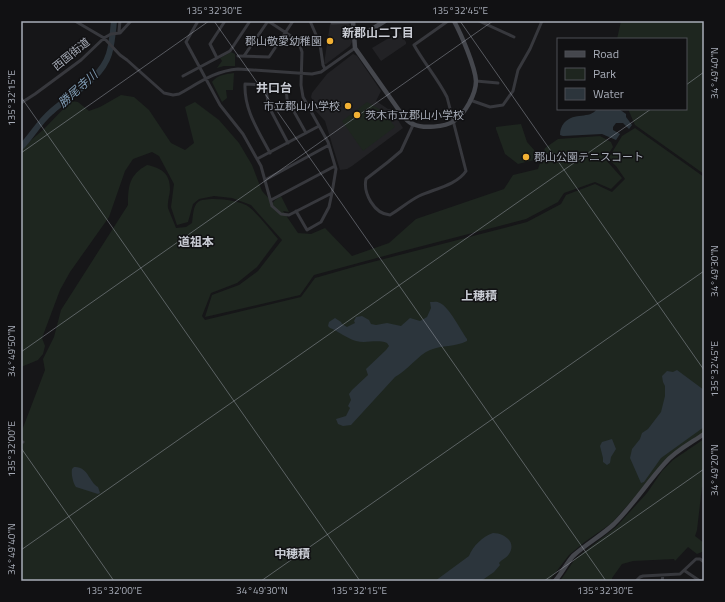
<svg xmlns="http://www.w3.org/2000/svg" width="725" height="602" viewBox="0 0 725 602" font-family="'Titillium Web','Noto Sans JP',sans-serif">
<rect width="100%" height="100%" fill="#161618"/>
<path fill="#222225" d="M348,23L351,27L352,42L350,46L326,64H324L330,24Z
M399,32L406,42V44L381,61L372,48Z
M353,54L357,56L381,91L376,101L388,109H391L403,128L352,166L347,169L340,170L325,121L314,109L316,107L311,97L312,93L327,74Z"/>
<path fill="#1e261f" d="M621,21H704V174L635,125L628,109H686V39H617Z
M231,52L235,54V66H224L217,68L222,61L220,58Z
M234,73L233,90H226L227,98L222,102L212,82C217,75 226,74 234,73Z
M121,95L134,97L149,110L171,143L185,150L194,143L185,107L195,102L219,120L239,143L252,165L262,191L272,202L273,203L274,201L281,196L289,212L283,211L298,233L311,234L325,228L352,256L389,243L416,219L504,189L513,175L538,169L545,148L558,139L600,136L611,142L613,147L605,159L622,178L611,189L595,182L564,193L558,202L526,219L399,252L314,275L300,295L205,317L212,295L239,285L258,271L282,240L251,205L232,198L214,196L199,199L193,204L188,222L177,225L171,207L174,184L159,156L152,152L133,159L125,171L109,217L70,272L60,290L42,338L45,346L43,354L38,360L21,367V254L22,250L21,247V149L44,129L71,101L78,102L89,111L100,107Z
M367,102L384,112L395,127L363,151L342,121Z
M521,124L527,142L535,151L534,160L518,164L505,154L496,129V127Z
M635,128L704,177V432L673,454L612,523L586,541L569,555L549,581H21V433L45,370L43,359L54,337L61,310L128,205C128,186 129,175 147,165C161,168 170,173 170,189C170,195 167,202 168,208C170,214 174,222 176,228L186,227L192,223C193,216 193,206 198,202C206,196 241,200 249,207C260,216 269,229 278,239L257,267L237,283L211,293L202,316L205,320L301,297L315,278L357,266L527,222L561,204L566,195L595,184L612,192L625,179L616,166L608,159L622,136Z
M704,439V487H702L697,530L695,536L704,543V551L697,554L688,547L675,561L674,559L633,561L622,564L612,578V581H560L575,559L616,527L647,493L662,471L673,460Z"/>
<path fill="#2c353c" d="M597,109H619L626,114V117L632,125L629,129L623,123H616L613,127V130L620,134L616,140L602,134L563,136L560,135C560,130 561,127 564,123C575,111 589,120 597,109Z
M430,302C433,302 437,301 440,303C449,307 460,329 467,339V341C455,347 442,345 430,350C418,355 408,370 395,377L351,425L343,426L338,424L336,419L346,416L350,408L348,406L351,400L349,394L352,390L368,375L366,369L386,350L389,346L387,343C376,339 366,344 356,341C348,339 338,331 330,328L328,326L329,322L335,318L341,322L342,324L347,327L355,323L354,321L356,317L362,316L369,320L371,324L376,325L387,323L401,326L410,318L420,321L427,317L431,308Z
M677,370L704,390V427L661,458L644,482L641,483L630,458L632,449L640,439L642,433L648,429L661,412L665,396V386L663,382L662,376L667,371L673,372Z
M612,439L616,449L611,457L610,463L607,465L603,462V458L600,446L602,442Z
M74,467C88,466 89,482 98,487L100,493L98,494L76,487C73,483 71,474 72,469Z
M493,533C504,533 517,542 509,554C507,558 502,559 499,563L500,565L494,572L481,581H435L469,556C473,546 483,536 493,533Z"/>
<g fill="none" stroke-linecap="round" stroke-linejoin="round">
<path stroke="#2c353c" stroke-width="6" d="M21,147C32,136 39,122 51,112C69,95 101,80 109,54C112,44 113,32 114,21"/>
<path stroke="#37383d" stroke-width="3" d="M75,21L104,38L120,55L127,60L164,93L173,95L179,94C199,83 214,71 238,69L312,74L321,72L355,48
M120,21L119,31L121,32
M198,21L186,42L220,105L243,134L261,166L272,206L281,214L289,215L332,193L336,169L328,142L303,97L301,85L302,52L299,43L294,38L268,21L244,56
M310,21L320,44L323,65L325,69
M332,21V23L353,22
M479,21L514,37
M300,47L316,36
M238,56L269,57L293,21
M217,58L210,44L225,21
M183,76L230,51L250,21
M476,81L498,83
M265,85L269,107L288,143
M470,100L490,107L503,105L513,91L518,70L530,49L542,21
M21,103L35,94L81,60L104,38L111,34L120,33L131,21
M413,125L401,151L388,162L366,179C363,193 374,214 390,215C400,209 409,201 419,196C434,189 457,185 466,171L447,97C438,79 424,63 414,45L448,21
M270,153C258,130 244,110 245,84L286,86L287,99L306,133
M257,159L319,126
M265,180L329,145
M271,200L335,166
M296,211L307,230L321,222L329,207L332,193
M21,441L23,442
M685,571L700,581
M636,581L640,577L643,576L680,574L696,559H700L704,562
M662,581L663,575"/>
<path stroke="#45474d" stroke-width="4.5" d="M353,21L355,48L403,116C406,119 409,123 413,124C423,129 445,127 454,121C465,114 476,94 476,81C475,66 461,34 454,21
M354,34L367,32L385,21
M555,581C562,573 566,564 573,556C586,544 601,536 614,524C633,505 647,483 665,463C675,451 691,443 704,434"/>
</g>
<path fill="none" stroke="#a8adb8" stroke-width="1" stroke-opacity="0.45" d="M214,21L606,581M460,21L704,370M686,85L704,72M21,97L360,581M21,153L209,21M21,352L493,21M21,448L114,581M21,550L651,109M261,581L704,271M544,581L704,469"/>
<g fill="#f2b134" stroke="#111113" stroke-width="1.5">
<circle cx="330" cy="41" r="4"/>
<circle cx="348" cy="106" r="4"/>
<circle cx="357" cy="115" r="4"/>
<circle cx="526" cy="157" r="4"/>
</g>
<g text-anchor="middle" stroke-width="3" stroke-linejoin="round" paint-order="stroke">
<g font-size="11" fill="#a8adb8" stroke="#111113" text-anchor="end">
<text x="322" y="45">郡山敬愛幼稚園</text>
<text x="340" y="110">市立郡山小学校</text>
<text x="365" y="119" text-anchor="start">茨木市立郡山小学校</text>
<text x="534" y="161" text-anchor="start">郡山公園テニスコート</text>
</g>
<g font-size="11" fill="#a8adb8" stroke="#111113">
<text transform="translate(71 54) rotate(-39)" y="4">西国街道</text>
</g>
<g font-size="12" font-weight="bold" fill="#c9ccd4" stroke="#111113">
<text x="378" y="37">新郡山二丁目</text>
<text x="274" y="92">井口台</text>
<text x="196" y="246">道祖本</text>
<text x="479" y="300">上穂積</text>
<text x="292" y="558">中穂積</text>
</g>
<g font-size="12" font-style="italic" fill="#7f9bb3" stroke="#111113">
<text transform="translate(78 89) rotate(-42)" y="4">勝尾寺川</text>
</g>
</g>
<rect width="725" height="602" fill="none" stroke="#111113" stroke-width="44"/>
<rect x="557" y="38" width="130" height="72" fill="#111113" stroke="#4d4f55"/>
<rect x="565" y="51" width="20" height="6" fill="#45474d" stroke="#4d4f55"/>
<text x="593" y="58" font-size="12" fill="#a8adb8">Road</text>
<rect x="565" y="68" width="20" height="12" fill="#1e261f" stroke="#4d4f55"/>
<text x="593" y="78" font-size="12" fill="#a8adb8">Park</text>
<rect x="565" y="88" width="20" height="12" fill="#2c353c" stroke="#4d4f55"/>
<text x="593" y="98" font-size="12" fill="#a8adb8">Water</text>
<rect x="22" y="22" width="681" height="558" fill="none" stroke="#a8adb8" stroke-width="1.5"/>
<g font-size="10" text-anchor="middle" fill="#a8adb8">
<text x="214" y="14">135°32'30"E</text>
<text x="460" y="14">135°32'45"E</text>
<text transform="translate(714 73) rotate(-90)" y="4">34°49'40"N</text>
<text transform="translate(11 98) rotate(-90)" y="4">135°32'15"E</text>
<text transform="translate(714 271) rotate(-90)" y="4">34°49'30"N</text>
<text transform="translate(11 351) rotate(-90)" y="4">34°49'50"N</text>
<text transform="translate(714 369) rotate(-90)" y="4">135°32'45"E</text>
<text transform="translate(11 449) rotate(-90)" y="4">135°32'00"E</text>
<text transform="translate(714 470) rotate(-90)" y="4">34°49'20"N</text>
<text transform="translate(11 549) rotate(-90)" y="4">34°49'40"N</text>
<text x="114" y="594">135°32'00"E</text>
<text x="262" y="594">34°49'30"N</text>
<text x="359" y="594">135°32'15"E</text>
<text x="605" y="594">135°32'30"E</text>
</g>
</svg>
